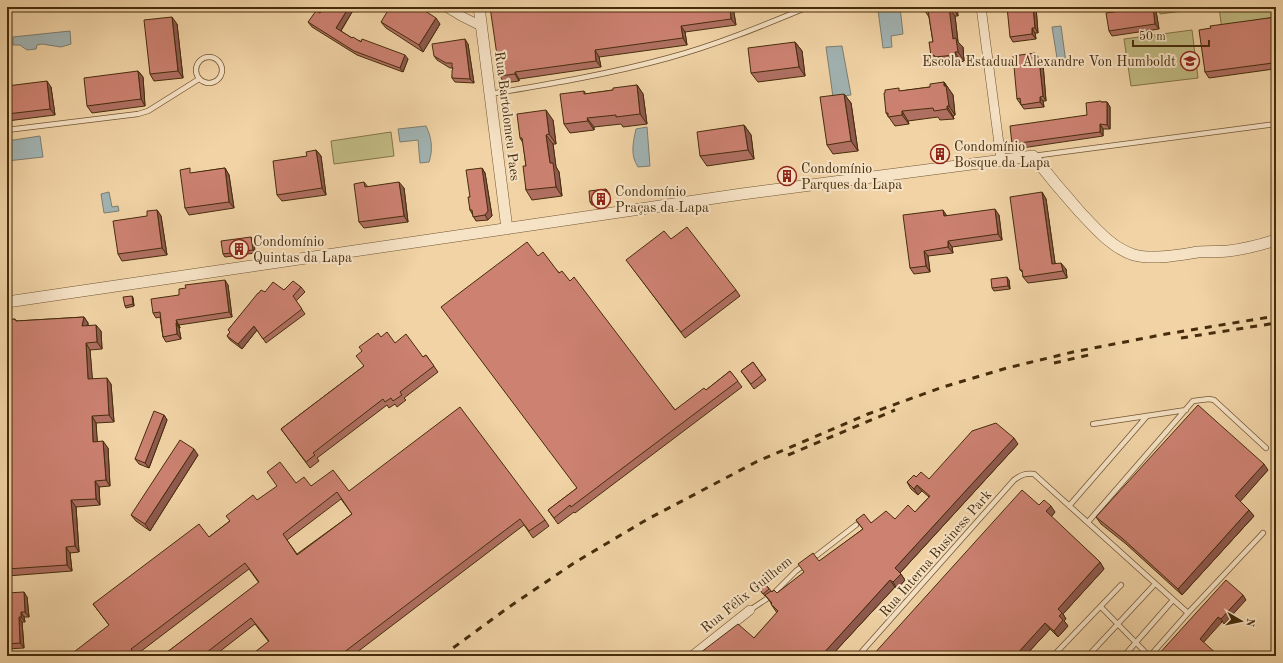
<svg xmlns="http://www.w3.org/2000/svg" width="1283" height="663" viewBox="0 0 1283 663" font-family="'Old Standard TT',serif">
<rect width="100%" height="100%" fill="#f1d3a6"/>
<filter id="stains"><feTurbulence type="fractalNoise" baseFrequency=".005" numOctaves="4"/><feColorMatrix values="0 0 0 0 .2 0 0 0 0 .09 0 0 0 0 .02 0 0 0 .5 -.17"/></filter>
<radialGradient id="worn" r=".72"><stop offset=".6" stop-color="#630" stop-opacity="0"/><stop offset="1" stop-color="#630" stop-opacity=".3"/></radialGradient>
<path fill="#c1ba82" stroke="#847446" d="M1159,7H1205V8L1160,14Z
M1219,7H1276V22L1222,30Z
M1192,30L1198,78L1131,86L1124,39Z
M391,132L394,156L334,164L331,141Z"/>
<path fill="#a1b4b4" stroke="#7d7e70" d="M900,7L903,34L891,36L892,47L883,48L878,10Z
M1061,26L1066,63L1058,64L1052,27Z
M70,31L71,44L61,47L42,44L37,45L36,49L27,50L20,45H13V37Z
M842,46L851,95L833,97L826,47Z
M426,126C432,138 433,150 429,162L420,163L418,140L400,142L398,129Z
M647,127L650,166L638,167C630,155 633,143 636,129Z
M40,136L43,157L7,161V141Z
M109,192L112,207L118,206L119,211L104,213L101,194Z"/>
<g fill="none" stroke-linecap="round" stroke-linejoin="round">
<defs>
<path id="service" d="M196 70a13 13 0 1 1 26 0a13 13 0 1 1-26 0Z
M490,94C550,84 610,74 668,58C716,45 762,26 808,7
M7,130L138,114L148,111L199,79
M1033,156L1276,124
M1093,424L1186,410
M1069,506L1147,416
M1088,522L1193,401L1209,399L1214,400L1266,448
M812,559L856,525
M1101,607L1149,656
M750,610L771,596L796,571L804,565
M858,656L1014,480C1021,475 1025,473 1034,474L1188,613
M1053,656L1121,585
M1088,656L1155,584
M1124,656L1173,600
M1150,656L1188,613L1263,533"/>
<path id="minor" d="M446,7L461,16L481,26
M981,7L1001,159
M692,656L750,610"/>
<path id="tertiary" d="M479,7L507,229
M7,302L742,194L1033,156C1048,175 1064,194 1080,212C1096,229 1112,248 1134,255C1153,260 1179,255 1198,252C1208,251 1218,252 1228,251C1245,249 1260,245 1276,240"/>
</defs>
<use href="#service" stroke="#715632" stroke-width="6"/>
<use href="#minor" stroke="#715632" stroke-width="10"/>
<use href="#tertiary" stroke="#715632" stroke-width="12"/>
<use href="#service" stroke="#f6e2c5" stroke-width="4.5"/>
<use href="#minor" stroke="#f6e2c5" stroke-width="9"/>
<use href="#tertiary" stroke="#f6e2c5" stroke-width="11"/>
<path stroke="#462d0b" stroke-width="3" stroke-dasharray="7 7" stroke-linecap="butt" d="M1181,338L1276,323
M1054,363L1093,354
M788,455L895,410
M442,656L509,607L574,563L646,520L756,462L868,414L943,387L1007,368L1073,352L1166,334L1276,316"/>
</g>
<path fill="#af6f61" stroke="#462d0b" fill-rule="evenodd" d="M324,7H355L341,31L352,38L408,59L403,72L357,55L312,27L308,22L320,13Z
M733,7L736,25L685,32L687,45L599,57L601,67L519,79V81L504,83L500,76Z
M925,7H957L958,16H955L958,42L963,47L964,61L961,62V64L941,67L940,65H937L931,56L933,42L929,17L925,11Z
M1036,7L1038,33H1035L1036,39L1013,42L1010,37Z
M1156,11L1159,29L1112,36L1109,31Z
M1276,17V83L1274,69L1209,78L1205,72L1211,28Z
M381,22L440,24L423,52L386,28Z
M177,24L183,78L154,81L150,74Z
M795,42L802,51L805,76L758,82L751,73Z
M468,44L474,83L455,82L452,78L453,68H450L437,60L434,56Z
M1039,58L1043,64L1046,101H1043L1044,107L1024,109L1017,99Z
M138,71L143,77L145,106L92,113L87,106Z
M944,82L953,95L955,115L953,116L954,119L940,120L938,117L908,121L909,124L895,126L886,113L901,91L930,87Z
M637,85L643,94L647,124L623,127L621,124L594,127V130L570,133L564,124L584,91L586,94L613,90Z
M7,86L51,87L55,115L7,121Z
M844,94L851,103L858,151L833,154L827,145Z
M1102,102H1107L1110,107V129H1103V136L1015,149L1012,144L1087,115Z
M553,120L556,144H553L556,167L559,172L562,196L532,200L526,190V166L523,143L520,138Z
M744,125L751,135L754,159L707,166L700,156Z
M316,150L321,156L326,195L282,201L277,195L307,156Z
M225,168L229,175L234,208L189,215L185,208L193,173Z
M482,168L485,173L492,216L488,220L476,221L470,210V197Z
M364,182L368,187L404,188L408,222L364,228L359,222Z
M1042,192L1046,199L1055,263L1066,269L1067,278L1028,283L1023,277V273L1020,270Z
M609,193L610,203L592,205L590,202Z
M157,210L161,216L167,255L122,261L118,254L147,216Z
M999,215L1002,240L952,247L953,253L928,256L930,272L914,274L910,268L947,216Z
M671,239L736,290L740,296L685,338L631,266Z
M254,240L255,253L225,257L223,254Z
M538,256L570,281L675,410L706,390L730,371L742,387L575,513L574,512L558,524L548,510L577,488Z
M1009,280L1010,289L994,291L992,288Z
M228,285L232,317L179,325L180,328H179L181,339L166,342L163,337L160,317L156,318L153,313L179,295Z
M301,287L305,292L296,301L305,314L266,343L257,330L242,349L230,340L227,336L230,332L228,330L259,293Z
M132,296L133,298L134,306L126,308L125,306Z
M84,317L88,323V325L101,331L102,349L90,350L92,379L111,384L114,422L96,423L97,442L108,448L110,486L99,487L100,505L76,507L79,552L70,553L72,571L7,576V320L15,319L17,321Z
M381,337L395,343L423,357L426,355L438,372L404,398L406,400L397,407L395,404L389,408L387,405L317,458L319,461L310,468L281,429L364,366Z
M753,362L766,380L754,389L741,371Z
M164,415L167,420L149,468L139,464L135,459Z
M1018,444L900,573L905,580L897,589L895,587L831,656H696L754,638L777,613L771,604V603L765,595V596L760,590L766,585L772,592L777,593L863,529L856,520L871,523L895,519L915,512L929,497L922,491L918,495L911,489L907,482L916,477L929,479Z
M198,455L150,531L136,521L131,515Z
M1268,470L1240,501L1254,516L1182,595L1126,544L1101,524L1096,517Z
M296,483L311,486L545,520L549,526L533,538L524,525L352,656H250L269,642L255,624L214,656H162L259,583L249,569L136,655L109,625L93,604L209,537L257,500ZM341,499L352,514L297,554L287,540Z
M1039,505L1055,512L1051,517L1100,562L1104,569L1063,614L1066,619L1064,621L1068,626L1058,637L1050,629L1025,656H872Z
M7,593L27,597L29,617H24L25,622H22L24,648L7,649Z"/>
<path fill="#8f5a4f" stroke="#462d0b" d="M349,7H355L340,32L336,28Z
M730,7H733L736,25L731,19Z
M948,7L955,16L958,42L963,47L964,61L958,52L953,39Z
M952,7H957L958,16Z
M1033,7H1036L1038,33L1035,28Z
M1153,7L1156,11L1159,29L1155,24Z
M172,17L177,24L183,78L178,71Z
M436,18L440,24L423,52L419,45Z
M681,26L685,32L687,45L683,38Z
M1032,28L1035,33L1036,39L1032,34Z
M465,39L468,44L474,83L470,79Z
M795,42L802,51L805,76L799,67Z
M595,50L599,57L601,67L596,61Z
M955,52L961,62V64L955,55Z
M1035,53L1039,58V64L1036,60Z
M405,55L408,59L403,72L400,68Z
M1039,59L1043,64L1046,101L1043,96Z
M138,71L143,77L145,106L141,99Z
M515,72L519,79V81L515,74Z
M47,81L51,87L55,115L50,109Z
M944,82L953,95L955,115L949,106Z
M637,85L643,94L647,124L640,114Z
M844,94L851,103L858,151L851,141Z
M1040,97L1043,101L1044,107L1040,102Z
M1107,102L1110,107V129L1107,125Z
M947,106L953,116L954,119L947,109Z
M546,110L553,120L556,144L549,134Z
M902,111L908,121L909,124L902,115Z
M587,118L594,127V130L588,121Z
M1100,124L1103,129V136L1100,132Z
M744,125L751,135L754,159L748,150Z
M546,135L553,144L556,167L559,172L562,196L556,187L550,163Z
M316,150L321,156L326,195L322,188Z
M225,168L229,175L234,208L229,202Z
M482,168L485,173L492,216L488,220L485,215Z
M399,182L404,188L408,222L404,216Z
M606,189L609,193L610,203L608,200Z
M1042,192L1046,199L1056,270L1052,264Z
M995,209L999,215L1002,240L998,234Z
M157,210L161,216L167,255L162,248Z
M943,210L947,216H944Z
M251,237L254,240L255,253L253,250Z
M948,241L952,247L953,253L948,247Z
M924,251L928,256L930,272L926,266Z
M1061,263L1066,269L1067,278L1063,271Z
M1007,277L1009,280L1010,289L1008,286Z
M225,280L228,285L232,317L229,312Z
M132,296L133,298L134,306L133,304Z
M84,317L88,323L87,332L82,326Z
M176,320L179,325L180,328L177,323Z
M176,323L179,328L181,339L177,334Z
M96,325L101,331L102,349L97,342Z
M254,326L257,330L242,349L238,344Z
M86,343L90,350L93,385L88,379Z
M107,378L111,384L114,422L109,415Z
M164,415L167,420L149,468L145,463Z
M92,416L96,423L98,449L93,442Z
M1014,438L1018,444L899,574L895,568Z
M103,441L108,448L110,486L106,480Z
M194,449L198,455L150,531L145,524Z
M1264,464L1268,470L1239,503L1235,496Z
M95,481L99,487L100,505L96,499Z
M917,485L922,491L918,495L914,489Z
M71,500L76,507L79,552L75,546Z
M1051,506L1055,512L1050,518L1046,511Z
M1249,510L1254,516L1182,595L1178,589Z
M66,547L70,553L72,571L67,565Z
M1100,562L1104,569L1063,614L1066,619L1064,621L1068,626L1058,637L1054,631L1059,616L1058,609Z
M901,574L905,580L897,589L893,582Z
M890,580L895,587L831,656H821Z
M24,592L27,597L29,617L25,612Z
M1243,595L1246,600L1224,624L1221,619Z
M21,612L24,617L25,622L21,617Z
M19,617L22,622L24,648L20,643Z
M1218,617L1222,622L1203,643L1200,639Z
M1045,623L1050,629L1025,656H1015Z"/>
<path fill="#cc8171" stroke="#462d0b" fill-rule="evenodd" d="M324,7H349L336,28L352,38L353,37L361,42L362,39L405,55L400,68L354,51L308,22L316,11L320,13Z
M390,7H419L436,18L419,45L381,22Z
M490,7H730L731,19L681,26L683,38L595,50L596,61L515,72V74L500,76Z
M925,7H949L953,39L956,38L958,52H955V55L935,57L934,55L931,56L929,42H933L928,10L925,11Z
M1007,7H1033L1035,28H1032V34L1010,37Z
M1150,7H1153L1155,24L1109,31L1106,13Z
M172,17L178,71L150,74L144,20Z
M1276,17V83L1273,63L1205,72L1199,30L1211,28L1210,26Z
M465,39L470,79L452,78V71L453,68L452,67V63H446L434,56L432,44Z
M795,42L799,67L751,73L748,48Z
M1035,53L1036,60L1039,59L1043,96L1040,97V102L1021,105L1020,98L1017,99L1013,56Z
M138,71L141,99L87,106L84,78Z
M47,81L50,109L7,114V86Z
M944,82V86H946L949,106H947V109L934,111L933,108L902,111V115L888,117V113H886L884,93H885V90L899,88V91L930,87V84Z
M637,85L640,114L616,117V115L587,118L588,121L564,124L560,94L584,91V94L613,90V88Z
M844,94L851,141L827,145L820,97Z
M1101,101V102H1107V125L1100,124V132L1012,144L1010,126L1087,115L1086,103Z
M546,110L549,134L546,135L550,163H553L556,187L526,190L523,166H526L522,138H520L517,114Z
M744,125L748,150L700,156L697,132Z
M316,150L322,188L277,195L273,161L307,156L306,152Z
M190,168V173L225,168L229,202L185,208L180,170Z
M482,168L488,211L485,215L473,217L472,210H470L468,197H470L466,170Z
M364,182L365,187L399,182L404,216L359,222L354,184Z
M606,189L608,200L590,202L589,191Z
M1042,192L1052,264L1061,263L1063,271L1023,277L1022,270H1020L1010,197Z
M995,209L998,234L948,241V247L924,251L926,266L910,268L903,215L943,210L944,216Z
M157,210L162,248L118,254L113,221L147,216V211Z
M687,227L736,290L681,332L626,260L664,231L671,239Z
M251,237L253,250L223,254L221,241Z
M527,242L538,256L543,252L559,273L562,271L570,281L574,277L675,410L704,388L706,390L730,371L738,381L571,507L570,505L554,518L548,510L577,488L441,307Z
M1007,277L1008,286L992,288L991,279Z
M225,280L229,312L176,320L177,323H176L177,334L163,337L160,312L153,313L151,299L179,295V289L186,288L185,285Z
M293,281L301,287L293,296L302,309L263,339L254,326L238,344L227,336L230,332L228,330L258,293H259L261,290L265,292L273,282L284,290Z
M132,296L133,304L125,306L123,297Z
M84,317L82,326L96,325L97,342L86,343L88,379L107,378L109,415L92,416L93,442L103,441L106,480L95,481L96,499L71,500L75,546L66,547L67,565L7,569V320L15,319L16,321Z
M387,332L395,343L406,334L423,357L426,355L434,366L400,392L402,395L393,401L391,398L385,402L383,399L313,453L315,455L306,462L281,429L364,366L356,356L362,351L359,347L378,333L381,337Z
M753,362L762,375L751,384L741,371Z
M1198,405L1264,464L1235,496L1249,510L1178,589L1122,538L1096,517Z
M460,407L545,520L529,531L520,519L339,656H250L269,641L251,618L202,656H162L259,582L245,563L131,649L137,656H71L70,655L109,625L93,604L199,524L209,537L230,521L226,516L253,495L257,500L277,486L267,472L280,462L296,483L304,477L311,486L333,470L349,491ZM337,492L352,514L297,555L283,534Z
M154,411L164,415L145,463L135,459Z
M996,423L1014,438L895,568L901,574L893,582L890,580L821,656H696L738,624L754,638L778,611L771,604L772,603L765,595L771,591L772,592L774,590L777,593L804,572L798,564L813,553L819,561L863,529L856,520L864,514L871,523L886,511L895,519L908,505L915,512L930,496L917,485L914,489L907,482L914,475L916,477L921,472L929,479L972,431Z
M180,440L194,449L145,524L131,515Z
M1022,490L1039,505L1044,500L1051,506L1046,511L1100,562L1058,609L1062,613L1059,616L1063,620L1054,631L1045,623L1015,656H872Z
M1226,580L1243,595L1221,619L1218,617L1200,639L1219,656H1157Z
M766,585L769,589L763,594L760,590Z
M24,592L25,612H21V617H19L20,643L7,644V593Z"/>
<defs>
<symbol id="school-ring" viewBox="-11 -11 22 22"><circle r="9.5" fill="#f6e2c5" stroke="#8f2418" stroke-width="1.5"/><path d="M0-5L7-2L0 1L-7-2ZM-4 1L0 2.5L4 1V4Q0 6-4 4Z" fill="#8f2418"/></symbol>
<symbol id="building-ring" viewBox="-11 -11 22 22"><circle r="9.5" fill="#f6e2c5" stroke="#8f2418" stroke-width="1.5"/><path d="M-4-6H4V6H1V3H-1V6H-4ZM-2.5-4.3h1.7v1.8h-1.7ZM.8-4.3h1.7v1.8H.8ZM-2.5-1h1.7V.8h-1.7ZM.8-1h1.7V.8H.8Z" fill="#8f2418"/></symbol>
</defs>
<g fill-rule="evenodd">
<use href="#school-ring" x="1179" y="50" width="22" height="22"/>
<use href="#building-ring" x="929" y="143" width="22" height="22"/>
<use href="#building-ring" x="776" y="165" width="22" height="22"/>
<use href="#building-ring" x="590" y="188" width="22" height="22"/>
<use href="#building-ring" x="228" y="238" width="22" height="22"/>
</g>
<g text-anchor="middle" stroke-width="4" stroke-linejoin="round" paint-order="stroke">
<g font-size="14" fill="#462d0b" stroke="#f6e2c5" text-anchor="start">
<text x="1176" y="66" text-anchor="end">Escola Estadual Alexandre Von Humboldt</text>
<text x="954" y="151">Condomínio<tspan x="954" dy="16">Bosque da Lapa</tspan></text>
<text x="801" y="173">Condomínio<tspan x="801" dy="16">Parques da Lapa</tspan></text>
<text x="615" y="196">Condomínio<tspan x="615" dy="16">Praças da Lapa</tspan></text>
<text x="253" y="246">Condomínio<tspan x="253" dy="16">Quintas da Lapa</tspan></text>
</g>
<g font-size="14" fill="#462d0b" stroke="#f6e2c5">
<text transform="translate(508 116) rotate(83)" y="5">Rua Bartolomeu Paes</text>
<text transform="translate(935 553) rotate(-49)" y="5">Rua Interna Business Park</text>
<text transform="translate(746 594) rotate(-39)" y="5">Rua Félix Guilhem</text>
</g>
</g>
<rect width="1283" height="663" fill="none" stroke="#f1d3a6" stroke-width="24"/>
<rect x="8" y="8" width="1267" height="647" fill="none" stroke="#462d0b" stroke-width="2"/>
<rect x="12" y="12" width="1259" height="639" fill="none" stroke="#462d0b"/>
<g transform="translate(1241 621) rotate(99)" stroke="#f6e2c5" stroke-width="3" paint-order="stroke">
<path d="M0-3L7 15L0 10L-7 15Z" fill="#462d0b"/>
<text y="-6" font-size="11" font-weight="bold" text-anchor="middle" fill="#462d0b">N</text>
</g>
<path d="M1133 40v6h76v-6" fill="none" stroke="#462d0b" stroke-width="2"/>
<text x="1139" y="40" font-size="12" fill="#462d0b" stroke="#f6e2c5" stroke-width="3" paint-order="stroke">50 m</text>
<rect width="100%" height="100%" filter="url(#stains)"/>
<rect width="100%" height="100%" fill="url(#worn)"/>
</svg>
